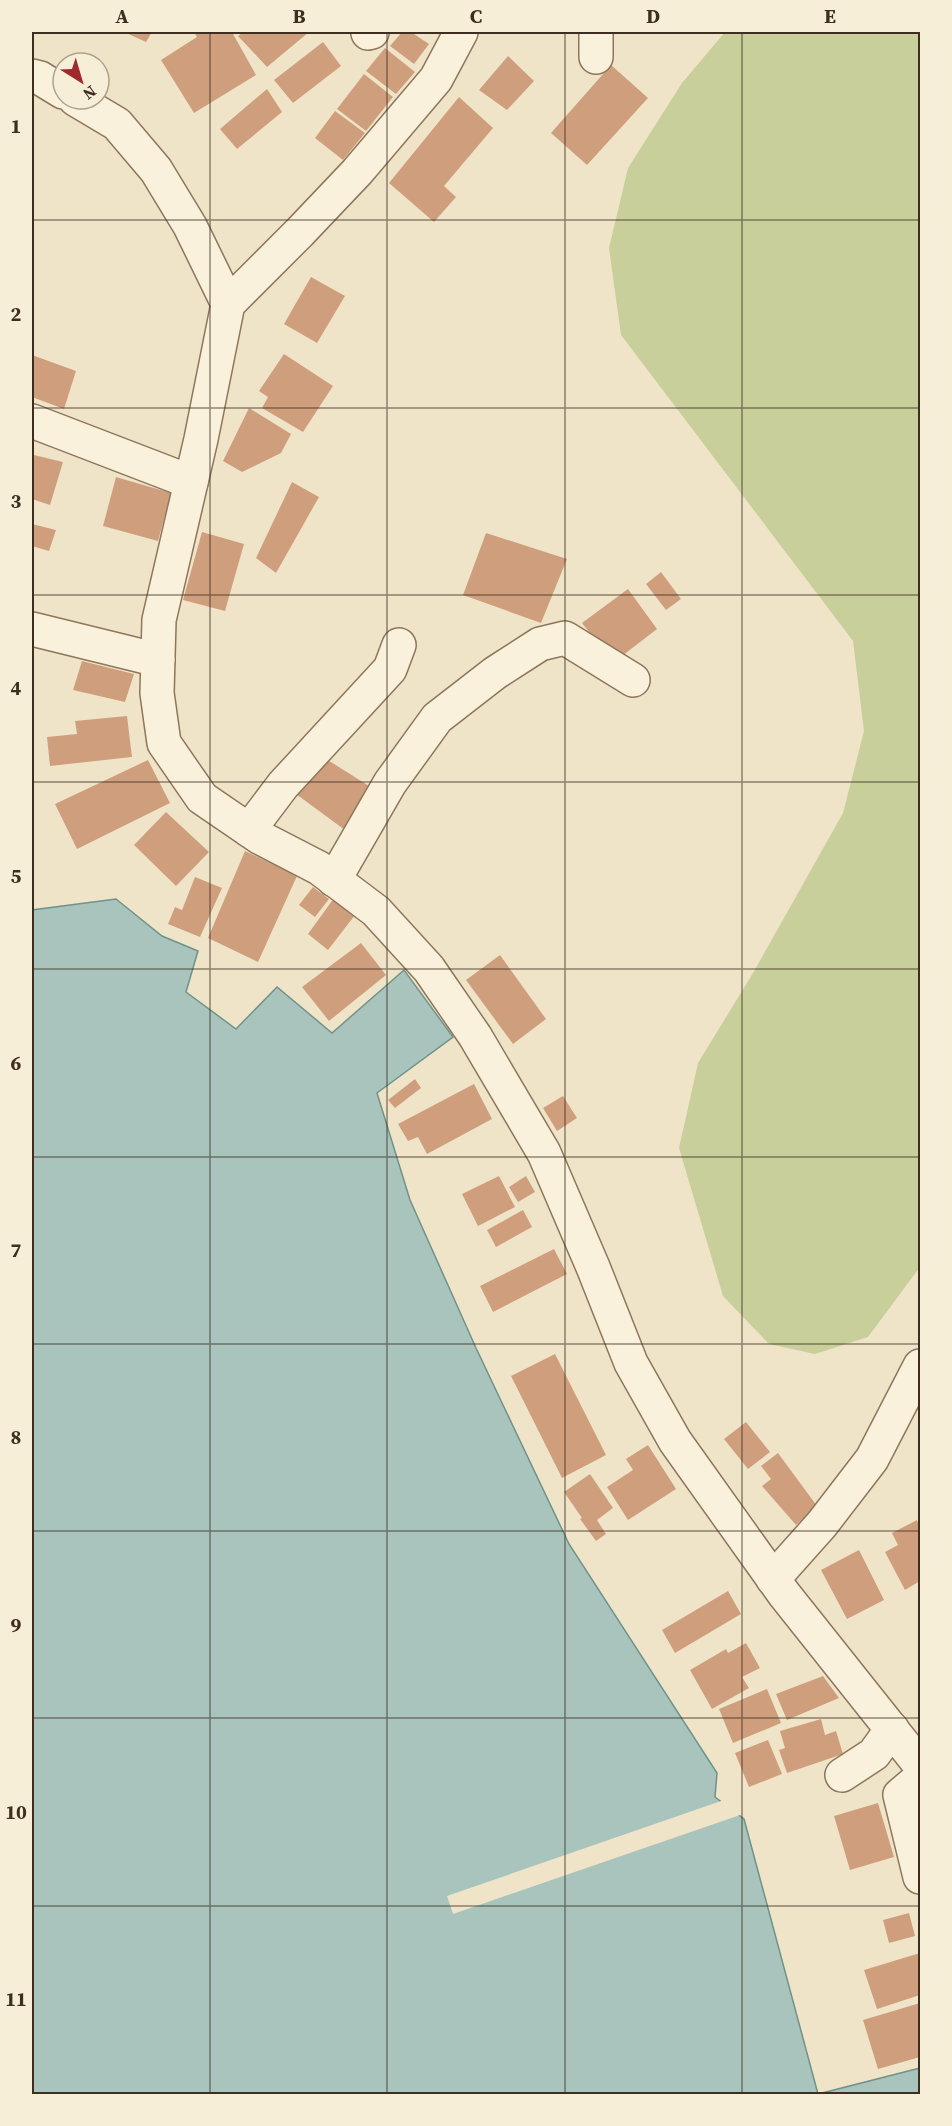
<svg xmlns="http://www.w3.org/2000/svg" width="952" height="2126" viewBox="0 0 952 2126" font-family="'Source Serif 4',serif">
<rect width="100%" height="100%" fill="#f0e4c8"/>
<path fill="#c9cf9b" d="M725,32H920V1267L868,1337L815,1354L769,1344L723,1296L679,1148L698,1063L753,973L843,813L864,731L853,641L621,335L609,248L628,168L682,83Z"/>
<path fill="#a9c4bc" stroke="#6f938a" stroke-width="1.5" d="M116,899L162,936L198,951L186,992L236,1029L277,987L332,1033L404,970L453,1037L377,1093L410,1200L476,1348L569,1544L717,1773L715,1797L744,1819L818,2094L920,2068V2094H32V910Z"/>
<path fill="#f0e4c8" d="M724,1800L743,1814L453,1914L447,1896Z"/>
<path fill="#cf9f7d" d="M124,32H152L146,42Z
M194,32H232L256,75L194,113L161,60L197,37Z
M243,32H309L267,67L238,36Z
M402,32H411L429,44L414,64L390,46Z
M323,42L341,66L293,103L274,80Z
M385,48L415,72L396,94L366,71Z
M508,56L534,81L507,110L479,90Z
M611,65L648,98L587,165L551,133Z
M364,74L393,97L366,131L337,109Z
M267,89L282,112L237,149L220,129Z
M459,97L493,128L444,186L456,197L434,222L389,183Z
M335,111L365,133L343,160L315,138Z
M311,277L345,296L317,343L284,324Z
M284,354L333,386L303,432L262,408L268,397L259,391Z
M32,355L76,371L64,409L32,397Z
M249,408L291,434L281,453L242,472L223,461Z
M34,455L63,462L50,505L32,499V463Z
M116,477L171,493L158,541L103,526Z
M292,482L319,497L276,573L256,558Z
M32,524L56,530L49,551L32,546Z
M202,532L244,544L225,611L183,600Z
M486,533L567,559L541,623L463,595Z
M661,572L681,599L666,610L646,584Z
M628,589L657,629L618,659L607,655L582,623Z
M82,661L134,674L125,702L73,690Z
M127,716L132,757L50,766L47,737L77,734L75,721Z
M323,757L369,786L363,797L371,805L349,833L296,794Z
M148,760L170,803L77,849L55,804Z
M166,812L209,852L176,886L134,845Z
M245,851L297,876L258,962L208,938Z
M195,877L222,888L200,937L168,924L175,907L182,910Z
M313,887L329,899L315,917L299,905Z
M334,898L355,915L328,950L308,934Z
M361,943L386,975L329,1021L302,987Z
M500,955L546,1019L513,1044L466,980Z
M415,1079L421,1088L395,1108L388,1100Z
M474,1084L492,1119L427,1154L418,1137L408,1141L398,1124Z
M563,1096L577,1118L557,1131L543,1108Z
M499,1176L515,1207L478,1226L462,1194Z
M526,1176L535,1192L518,1202L509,1187Z
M523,1210L532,1227L496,1247L487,1230Z
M554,1249L567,1274L493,1312L480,1286Z
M555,1354L606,1455L562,1478L511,1376Z
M746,1422L770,1452L748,1469L724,1439Z
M648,1445L676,1489L628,1520L607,1487L633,1470L626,1459Z
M778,1453L817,1506L796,1525L762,1486L771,1479L761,1466Z
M590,1474L613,1508L597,1520L606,1534L596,1541L580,1519L582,1518L564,1492Z
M917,1520L920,1528V1581L905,1590L885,1552L898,1545L892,1533Z
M859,1550L884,1600L847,1619L821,1570Z
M728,1591L741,1614L675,1653L662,1630Z
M746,1643L760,1668L742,1677L749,1688L712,1709L690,1670L726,1649L728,1653Z
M823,1676L839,1698L787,1720L776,1694Z
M767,1689L781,1723L733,1743L719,1709Z
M821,1719L825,1735L836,1731L843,1754L787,1773L779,1750L785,1748L780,1731Z
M768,1740L782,1774L749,1787L735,1753Z
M878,1803L894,1857L850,1870L834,1816Z
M909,1913L915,1936L889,1943L883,1920Z
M920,1953V1995L877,2009L864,1970Z
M920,2003V2057L878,2069L863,2020Z"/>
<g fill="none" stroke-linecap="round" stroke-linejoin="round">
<defs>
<path id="minor" d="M596,32V57
M368,33L372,32
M32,421L191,482
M32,629L158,660
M249,830L283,785L390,669L399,645
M334,880L390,783L437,718L495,673L540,644L565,638L633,680
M773,1579L822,1524L872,1459L920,1366
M842,1775L874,1754L892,1729
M920,1778L900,1795L920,1877"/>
<path id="tertiary" d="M461,32L436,79L357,172L300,232L228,304L201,439L159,620L157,693L164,743L202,798L259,837L319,868L376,911L429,969L475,1036L544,1153L593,1267L631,1363L675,1441L784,1594L920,1765
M32,76L40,78L63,92
M75,99L117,124L156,170L190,226L228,304"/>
</defs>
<use href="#minor" stroke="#8d765c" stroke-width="36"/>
<use href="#tertiary" stroke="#8d765c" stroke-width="36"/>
<use href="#minor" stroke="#faf1dc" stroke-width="33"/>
<use href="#tertiary" stroke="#faf1dc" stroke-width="33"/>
</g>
<path fill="none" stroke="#3d2e20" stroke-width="1.5" stroke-opacity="0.55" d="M210,32V2094M387,32V2094M565,32V2094M742,32V2094M32,220H920M32,408H920M32,595H920M32,782H920M32,969H920M32,1157H920M32,1344H920M32,1531H920M32,1718H920M32,1906H920"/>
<rect width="952" height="2126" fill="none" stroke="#f7eed8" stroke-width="66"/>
<g transform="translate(81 81) rotate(143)"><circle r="28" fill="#f7eed8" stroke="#ada18e" stroke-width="1.5"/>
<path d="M0-4.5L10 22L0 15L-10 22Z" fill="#9e2a2b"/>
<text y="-9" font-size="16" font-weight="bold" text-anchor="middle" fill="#3d2e20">N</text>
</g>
<rect x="33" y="33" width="886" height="2060" fill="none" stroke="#3d2e20" stroke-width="2"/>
<g font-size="20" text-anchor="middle" font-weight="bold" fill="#3d2e20">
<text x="122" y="23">A</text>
<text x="299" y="23">B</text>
<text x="476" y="23">C</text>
<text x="653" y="23">D</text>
<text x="830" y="23">E</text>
<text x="16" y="133">1</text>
<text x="16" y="321">2</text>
<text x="16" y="508">3</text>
<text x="16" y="695">4</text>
<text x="16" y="883">5</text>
<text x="16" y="1070">6</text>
<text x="16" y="1257">7</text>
<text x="16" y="1444">8</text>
<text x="16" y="1632">9</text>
<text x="16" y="1819">10</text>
<text x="16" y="2006">11</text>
</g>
</svg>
